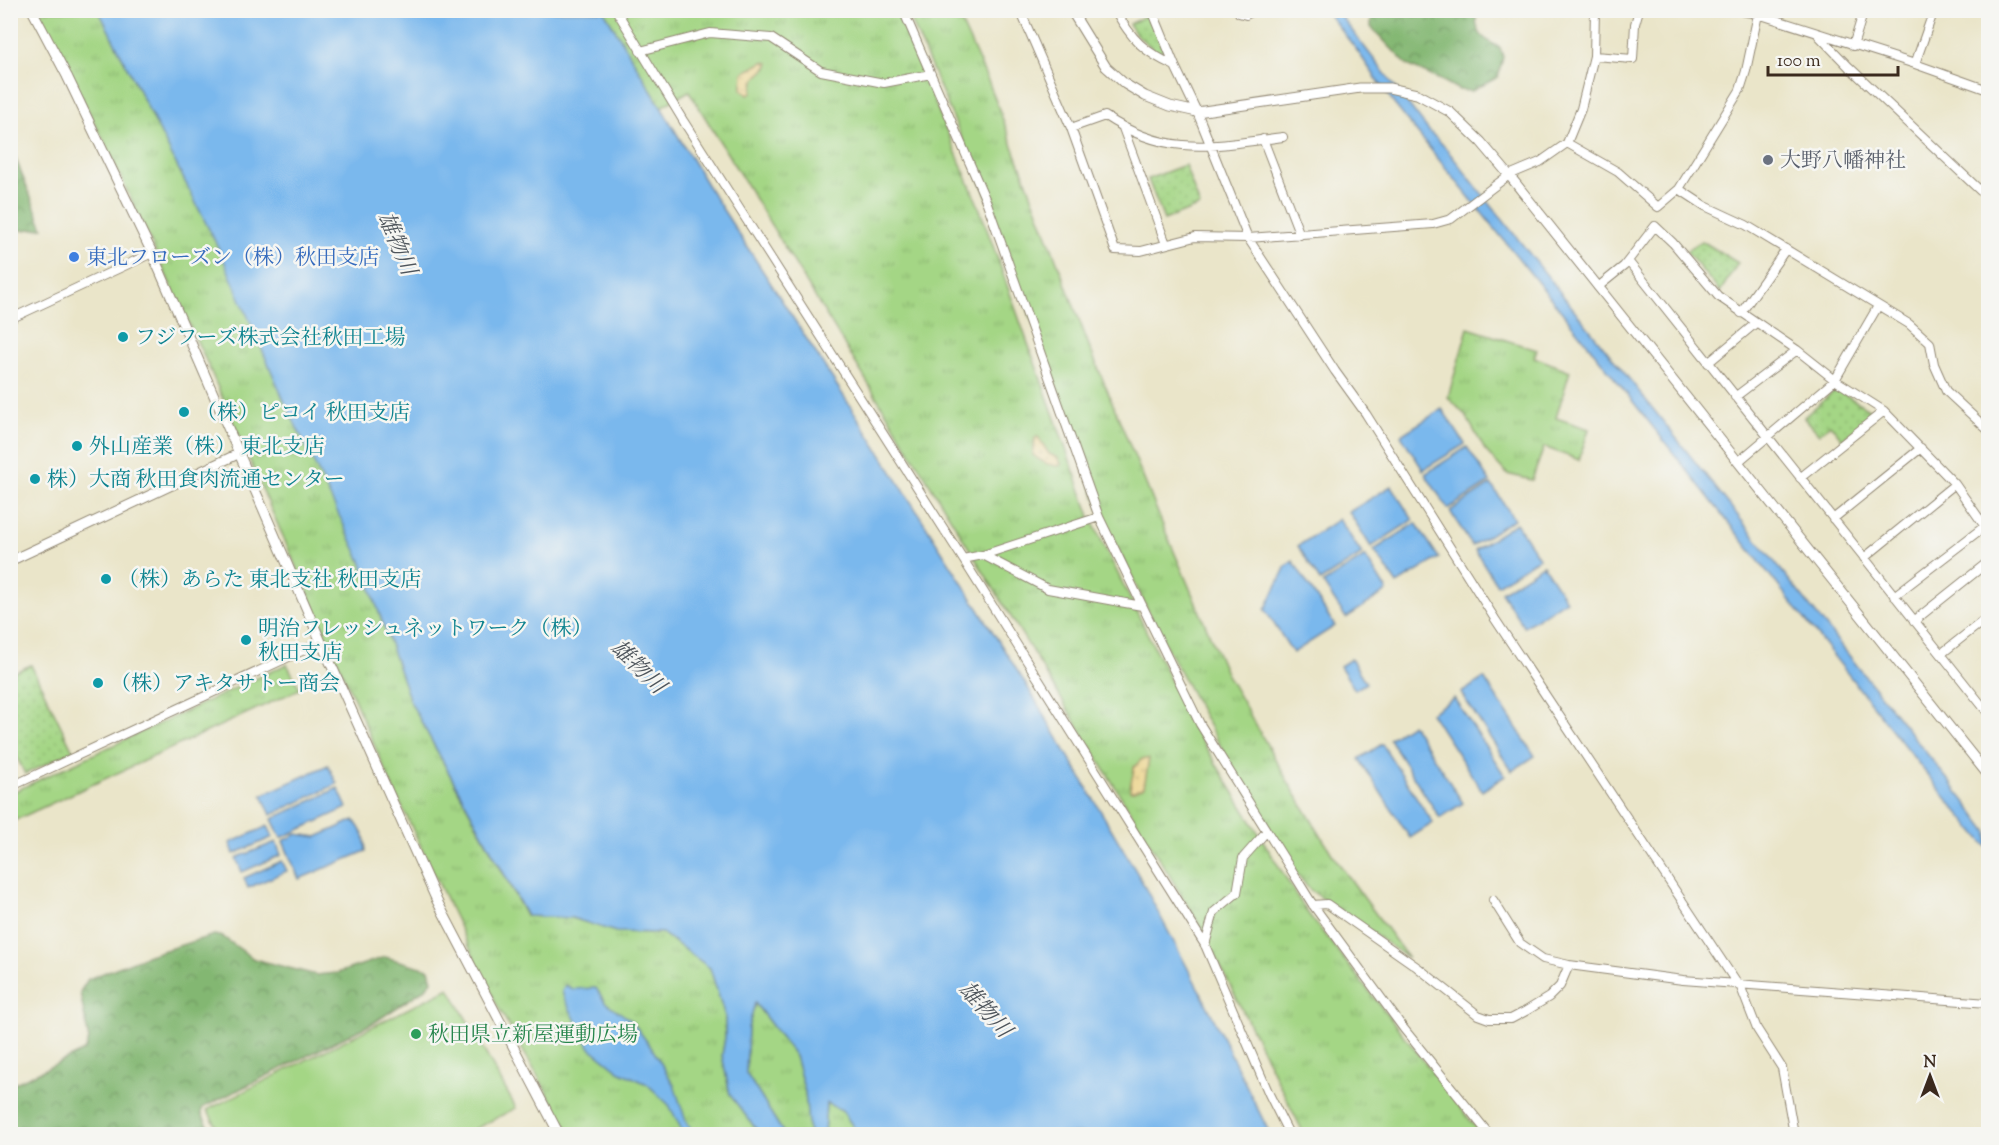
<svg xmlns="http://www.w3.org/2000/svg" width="1999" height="1145" viewBox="0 0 1999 1145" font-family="'Sorts Mill Goudy','Noto Serif JP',serif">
<defs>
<pattern id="grass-tufts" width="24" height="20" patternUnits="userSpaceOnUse" patternTransform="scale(1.5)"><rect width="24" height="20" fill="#a4d685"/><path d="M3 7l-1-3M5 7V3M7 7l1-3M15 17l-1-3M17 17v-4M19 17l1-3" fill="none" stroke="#8eb872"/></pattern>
<pattern id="forest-crowns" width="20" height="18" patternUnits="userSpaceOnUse" patternTransform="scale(1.5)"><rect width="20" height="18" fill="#83b772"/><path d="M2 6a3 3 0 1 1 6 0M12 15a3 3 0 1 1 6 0" fill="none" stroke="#6c955d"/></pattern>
<pattern id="sand-dots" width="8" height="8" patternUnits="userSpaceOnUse" patternTransform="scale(1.5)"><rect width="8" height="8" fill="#eeda9e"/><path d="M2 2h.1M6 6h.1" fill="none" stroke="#cdbb88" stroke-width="1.8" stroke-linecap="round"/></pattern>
<pattern id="park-dots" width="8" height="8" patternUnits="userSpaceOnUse" patternTransform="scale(1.5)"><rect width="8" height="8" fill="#a4d685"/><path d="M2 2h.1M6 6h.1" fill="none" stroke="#8eb872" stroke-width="1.8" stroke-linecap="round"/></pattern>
</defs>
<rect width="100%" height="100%" fill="#f6f6f2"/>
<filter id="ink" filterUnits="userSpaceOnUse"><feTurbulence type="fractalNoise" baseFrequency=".0167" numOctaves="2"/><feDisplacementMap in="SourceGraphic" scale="12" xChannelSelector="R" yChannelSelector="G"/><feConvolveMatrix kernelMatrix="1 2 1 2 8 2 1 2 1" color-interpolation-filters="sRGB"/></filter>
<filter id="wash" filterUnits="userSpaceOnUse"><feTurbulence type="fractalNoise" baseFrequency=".008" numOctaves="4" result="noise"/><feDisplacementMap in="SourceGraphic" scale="24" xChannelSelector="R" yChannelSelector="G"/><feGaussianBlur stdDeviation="1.35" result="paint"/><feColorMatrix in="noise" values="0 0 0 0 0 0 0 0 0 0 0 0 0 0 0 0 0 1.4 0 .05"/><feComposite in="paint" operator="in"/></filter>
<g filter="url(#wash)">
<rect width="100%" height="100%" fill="#eae5c9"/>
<path fill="url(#grass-tufts)" stroke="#708052" stroke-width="1.5" d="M36,11H99L218,247L361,561L410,701L526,916L572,918L616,932L662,933L710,968L725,1016V1038L722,1055L730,1095L760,1134H571L497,1005L393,788L208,365L103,139Z
M604,11H896L979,207L1091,519L1194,728L1306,911L1481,1134H1304L1201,927L689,91L661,107Z
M907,11H956L989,83L1091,351L1164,528L1226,673L1290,785L1332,854L1408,958L1309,889L1291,866L1218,742L1160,635L1102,516L989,201Z
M1468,328L1537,350L1534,357L1570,371L1556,418L1589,429L1579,460L1544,447L1532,480L1507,474L1485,450L1466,416L1448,397Z
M287,664L300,689L11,822V793Z
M755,1003L795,1056L805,1092L809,1134H784L746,1073L748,1028Z
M826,1103L842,1110L858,1134H824Z"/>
<path fill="url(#forest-crowns)" stroke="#5f7048" stroke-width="1.5" d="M1372,11L1417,16L1435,11H1468L1476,17C1476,36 1485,39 1500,48L1503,57L1498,77L1472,91L1459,90L1445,82L1407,65L1371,27Z
M11,147L43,228L11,231Z
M214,935L223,937L254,959L316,975L337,973L385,957L429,969L432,981L425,989L375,1022L202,1108V1115L213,1134H11V1085L84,1051L89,1040L80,992L88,979L149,955Z"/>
<path fill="url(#sand-dots)" stroke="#94825e" stroke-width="1.5" d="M763,62L769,63C763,77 753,71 752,93L748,95L742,89L743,73Z
M1038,437L1049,454L1058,458L1061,464L1059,466C1049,466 1040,461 1033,455L1035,438Z
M1142,759H1149L1144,787L1134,791H1130C1130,781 1134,775 1134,767Z"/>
<path fill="url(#park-dots)" stroke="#708052" stroke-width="1.5" d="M1149,14L1164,48L1159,54L1136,34L1129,24Z
M1185,165L1200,206L1164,220L1148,179Z
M1702,241L1738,263L1720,292L1686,251Z
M1839,391L1870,410V418L1842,439L1830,424L1819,434L1804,417L1833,392Z
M31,665L73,751L25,774L11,745L10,674Z"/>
<path fill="#a4d685" stroke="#708052" stroke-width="1.5" d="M449,988L516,1108L465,1134H221L207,1110Z"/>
<path fill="#7ab8ed" stroke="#5a7186" stroke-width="1.5" d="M99,11H604L709,188L867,432L1027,686L1139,876L1204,999L1270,1134H858L842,1110L826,1103L824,1134H809L805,1092L795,1056L755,1003L748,1028L746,1073L784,1134H760L730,1095L722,1055L725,1038V1016L710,968L662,933L616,932L572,918L527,916L410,701L361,561L285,403L218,247Z
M1326,11H1337L1429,131L1444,146L1967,804L1988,832V848L1941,792L1578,332L1394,104L1356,49Z
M1442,409L1465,444L1423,470L1401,435Z
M1467,447L1490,482L1448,509L1425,474Z
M1491,484L1514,519L1472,546L1450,511Z
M1391,486L1413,520L1371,547L1349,512Z
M1339,519L1362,554L1320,581L1298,546Z
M1416,523L1439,558L1397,584L1374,550Z
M1516,523L1539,558L1497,585L1475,550Z
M1365,556L1387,591L1346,618L1323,583Z
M1293,561L1335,626L1293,653L1265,610L1286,566Z
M1543,565L1566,600L1524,627L1501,592Z
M1351,659L1366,683L1355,690L1340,666Z
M1484,678L1535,756L1512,771L1461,693Z
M1454,698L1505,776L1482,791L1431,713Z
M1412,724L1463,803L1440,818L1389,739Z
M1382,744L1433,823L1410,838L1359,759Z
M328,765L337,784L271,815L262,795Z
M338,788L347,808L281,838L272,819Z
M354,820L364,835L366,851L299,879L283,841L297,834L317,837Z
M268,826L273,837L234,854L230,843Z
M276,842L281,855L242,872L236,858Z
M282,861L287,871L248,888L244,878Z
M565,985L573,989L596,988L605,1002L632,1021L653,1050L674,1085L687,1124L695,1134H684L669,1105L647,1084L619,1071L590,1048L564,998L562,991Z"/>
</g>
<g filter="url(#ink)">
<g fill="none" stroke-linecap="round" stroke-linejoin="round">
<defs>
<path id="minor" d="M616,10L684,122L963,559L1205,945L1269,1094L1289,1134
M903,10L987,203L1099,517L1200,724L1313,905L1404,1029L1489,1134
M1020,10L1071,128L1115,250L1141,251L1195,237L1248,238L1433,224L1451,219L1509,175L1540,162L1567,143L1581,109L1594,56L1595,10
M1115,10C1132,40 1144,52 1175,66
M1152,10L1175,66L1197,112L1248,238L1335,371L1366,414L1495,619L1738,985
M1238,10L1239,13L1246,15L1255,10
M1735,10L1758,14L1915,64L1988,90
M1819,36L1849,67L1988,198
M1853,46L1864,10
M640,51L710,33L771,38L821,71L884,83L931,74
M1594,56L1633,59L1635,24L1639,10
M1915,64L1934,10
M1071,128L1105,116C1168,158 1213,146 1283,137
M1123,128L1166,244
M1263,139L1300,235
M1567,143L1618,172L1658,207L1679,189L1740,90L1746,71L1758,14
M1679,189L1705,206L1746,225L1909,324L1930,343L1934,364L1946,391L1988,430
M1628,261L1988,713
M1598,287L1624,266L1655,226L1673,243L1718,296L1797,350L1835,380L1884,411L1955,484L1988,531
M1741,313L1786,249
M10,319L152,253
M1708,363L1756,323
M1735,397L1797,350
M1738,462L1835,380L1878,306
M1800,478L1884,411
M1833,519L1921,448
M983,555L1099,517
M1864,558L1955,484
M963,559L983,555L1048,589L1142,606
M1894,596L1985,526
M1914,621L1988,562
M1981,622L1988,633
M1941,654L1988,617
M10,787L321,642
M1493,900L1520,943L1543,959L1569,965L1683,980L1988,1003
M1313,905L1327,904L1417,967L1478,1015L1489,1019H1511L1526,1011L1549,997L1560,986L1569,965
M1205,945L1214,912L1237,893L1243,858L1266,832
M10,954L14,969L10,975
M1740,985L1757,1029L1782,1068L1794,1134"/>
<path id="tertiary" d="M32,10L67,76L152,253L321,642L437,901L559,1134
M1071,10L1106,67L1125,84L1145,96L1170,106L1197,112L1360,88H1389L1417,94L1450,112L1481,142L1509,175L1988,775
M10,561L240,453"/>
</defs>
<use href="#minor" stroke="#928874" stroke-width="10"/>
<use href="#tertiary" stroke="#928874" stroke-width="11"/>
<use href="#minor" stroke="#fff" stroke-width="8"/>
<use href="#tertiary" stroke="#fff" stroke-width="9"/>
</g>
</g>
<circle fill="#6b7280" stroke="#f6f6f2" stroke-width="2" cx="1768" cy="160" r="6"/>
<circle fill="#3f7fe0" stroke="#f6f6f2" stroke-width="2" cx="74" cy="257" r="6"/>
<g fill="#0f9aa8" stroke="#f6f6f2" stroke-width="2">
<circle cx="123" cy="337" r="6"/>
<circle cx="184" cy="412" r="6"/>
<circle cx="77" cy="446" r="6"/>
<circle cx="35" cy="479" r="6"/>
<circle cx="106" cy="579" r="6"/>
<circle cx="246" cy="640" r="6"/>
<circle cx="98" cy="683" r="6"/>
</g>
<circle fill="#2e9e5b" stroke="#f6f6f2" stroke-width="2" cx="416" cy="1034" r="6"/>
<g text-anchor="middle" stroke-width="5" stroke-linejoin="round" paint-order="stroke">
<g font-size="21" fill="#5b616d" stroke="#f6f6f2" text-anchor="start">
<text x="1780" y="167">大野八幡神社</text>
</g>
<g font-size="21" fill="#366cbe" stroke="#f6f6f2" text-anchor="start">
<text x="86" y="264">東北フローズン（株）秋田支店</text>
</g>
<g font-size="21" fill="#0d838f" stroke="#f6f6f2" text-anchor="start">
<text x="135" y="344">フジフーズ株式会社秋田工場</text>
<text x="196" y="419">（株）ピコイ 秋田支店</text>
<text x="89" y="453">外山産業（株） 東北支店</text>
<text x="47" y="486">株）大商 秋田食肉流通センター</text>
<text x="118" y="586">（株）あらた 東北支社 秋田支店</text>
<text x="258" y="635">明治フレッシュネットワーク（株）<tspan x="258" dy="24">秋田支店</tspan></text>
<text x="110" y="690">（株）アキタサトー商会</text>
</g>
<g font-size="21" fill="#27864d" stroke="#f6f6f2" text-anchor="start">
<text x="428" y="1041">秋田県立新屋運動広場</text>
</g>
<g font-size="22" font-style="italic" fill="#4e555c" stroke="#f6f6f2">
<text transform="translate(398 243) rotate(67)" y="8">雄物川</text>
<text transform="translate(639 666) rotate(44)" y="8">雄物川</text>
<text transform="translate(986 1009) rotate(48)" y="8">雄物川</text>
</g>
</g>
<rect width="1999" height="1145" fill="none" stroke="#f6f6f2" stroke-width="36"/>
<g transform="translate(1930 1076)" stroke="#f6f6f2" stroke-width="4.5" paint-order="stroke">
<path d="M0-4.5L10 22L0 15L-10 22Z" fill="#3b2a1e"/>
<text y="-9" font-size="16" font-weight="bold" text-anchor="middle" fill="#3b2a1e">N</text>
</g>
<path d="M1768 66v9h130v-9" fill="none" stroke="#3b2a1e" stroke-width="3"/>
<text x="1777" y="66" font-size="18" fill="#3b2a1e" stroke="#f6f6f2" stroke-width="4.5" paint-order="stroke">100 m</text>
</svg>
